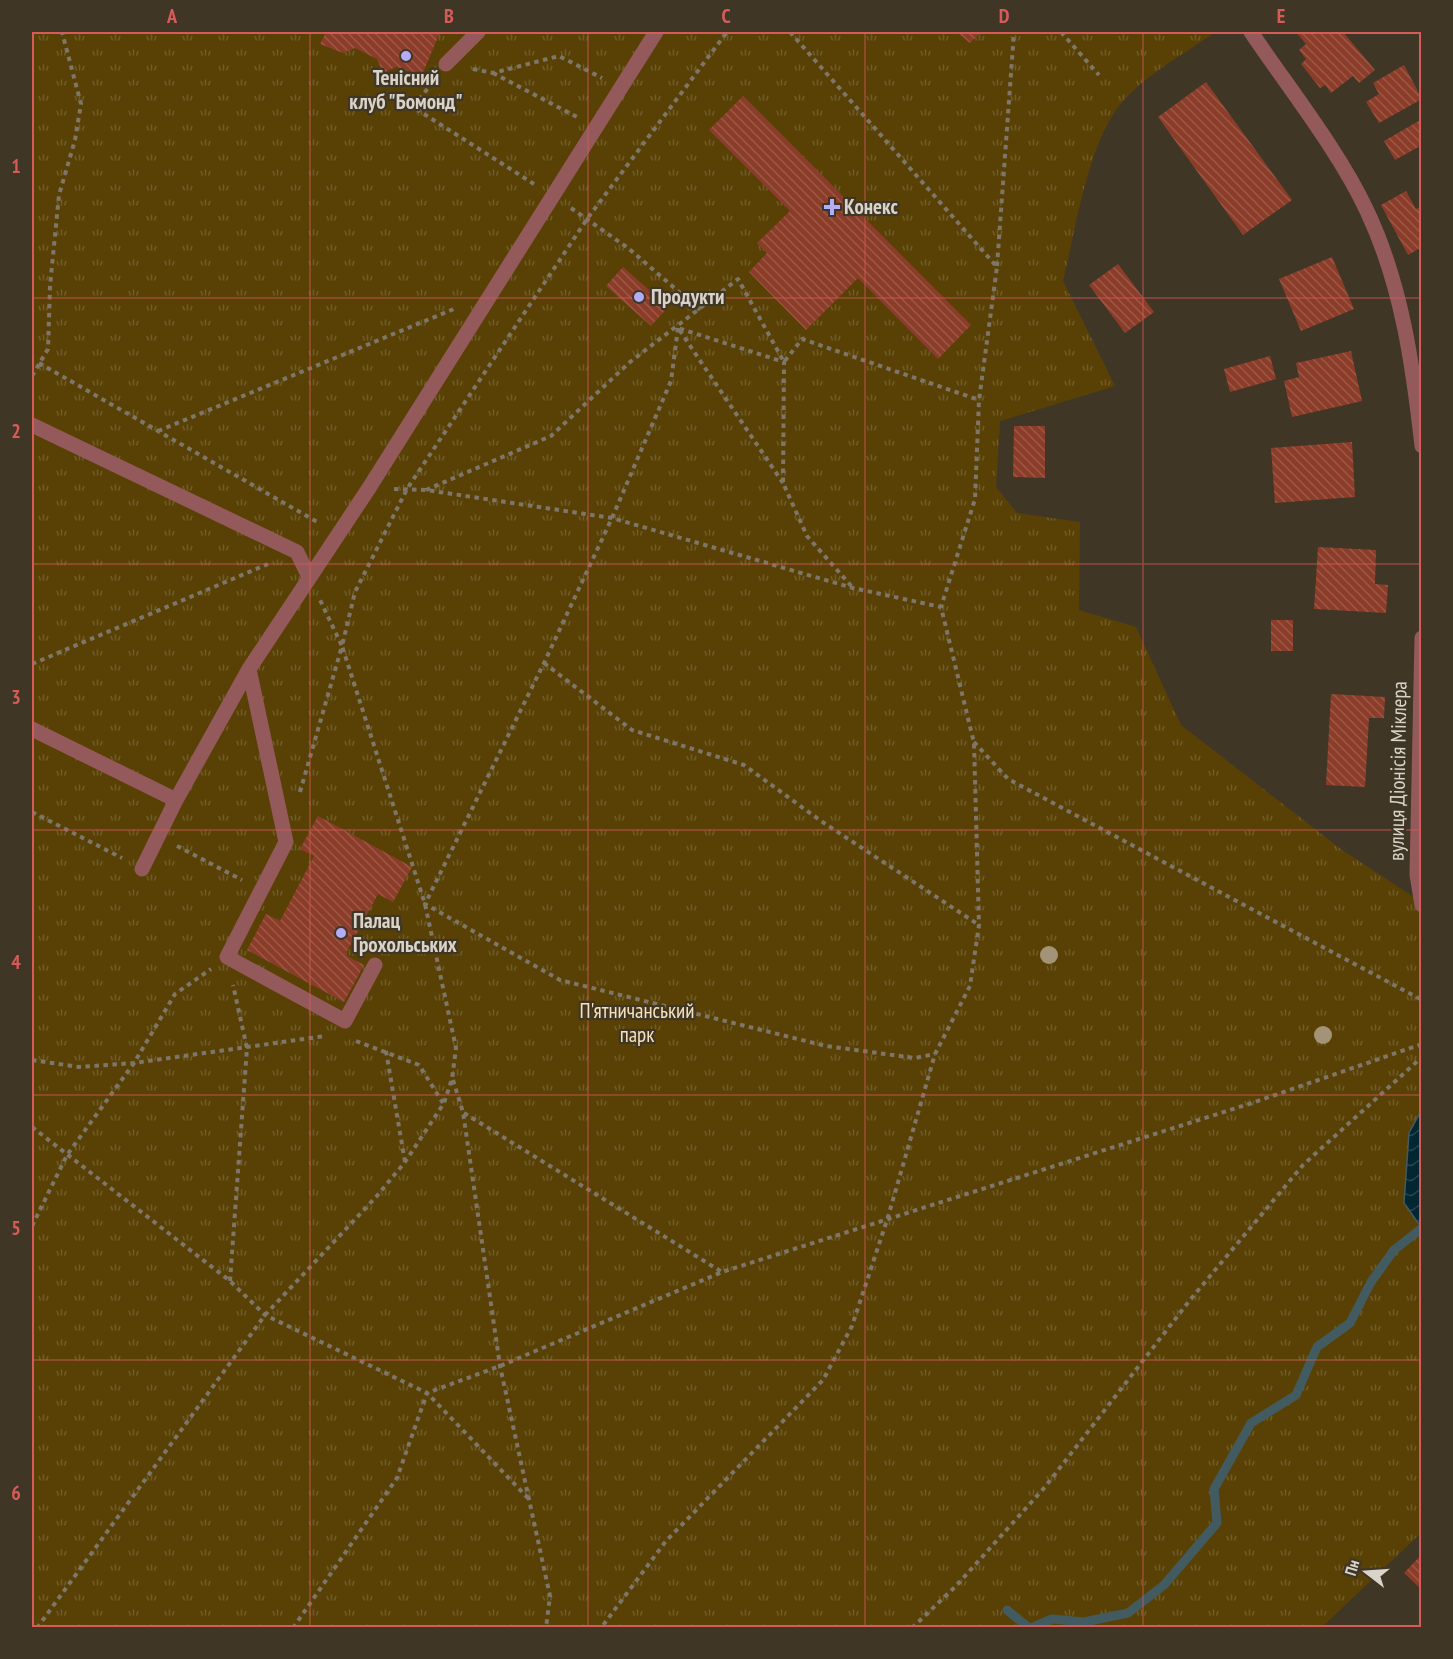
<svg xmlns="http://www.w3.org/2000/svg" width="1453" height="1659" viewBox="0 0 1453 1659" font-family="'PT Sans Narrow',sans-serif">
<defs>
<pattern id="park-tufts" width="24" height="20" patternUnits="userSpaceOnUse" patternTransform="scale(1.5)"><rect width="24" height="20" fill="#594106"/><path d="M3 7l-1-3M5 7V3M7 7l1-3M15 17l-1-3M17 17v-4M19 17l1-3" fill="none" stroke="#705c29"/></pattern>
<pattern id="water-waves" width="16" height="10" patternUnits="userSpaceOnUse" patternTransform="scale(1.5)"><rect width="16" height="10" fill="#022733"/><path d="M0 5q4-4 8 0t8 0" fill="none" stroke="#26454f"/></pattern>
<pattern id="building-back-hatch" width="6" height="6" patternUnits="userSpaceOnUse" patternTransform="scale(1.5)"><rect width="6" height="6" fill="#8c3d29"/><path d="M-1 5l2 2M0 0l6 6M5-1l2 2" fill="none" stroke="#9c5847"/></pattern>
</defs>
<rect width="100%" height="100%" fill="#3f3626"/>
<path fill="url(#park-tufts)" d="M32,32H1215C1186,53 1148,73 1124,100C1088,139 1076,229 1063,281L1115,386L1000,421L996,487L1017,513L1080,522L1079,610L1136,627L1181,725L1342,850L1420,901L1422,905L1421,1533L1322,1627H32Z"/>
<path fill="url(#water-waves)" stroke="#425b60" stroke-width="1.5" d="M1421,1111V1227L1404,1203L1409,1133Z"/>
<g fill="none" stroke-linecap="round" stroke-linejoin="round">
<path stroke="#425b60" stroke-width="9" d="M1007,1610L1029,1628
M1031,1628L1052,1619L1084,1622L1128,1613L1164,1585L1217,1523L1214,1489L1251,1423L1296,1395L1317,1347L1350,1323L1371,1282L1394,1250L1422,1228"/>
</g>
<path fill="url(#building-back-hatch)" d="M326,32H440L422,75L396,67L383,73L377,59L355,48L343,53L320,44Z
M957,32H981L970,43Z
M1296,32H1343L1375,70L1359,83L1353,76L1331,93L1325,85L1320,88L1301,64L1306,59L1299,50L1306,44Z
M1404,65L1422,99L1379,123L1366,102L1379,94L1373,83Z
M1206,82L1292,200L1243,235L1158,117Z
M743,96L971,325L938,359L858,278L806,330L749,272L767,253L757,243L790,211L709,130Z
M1422,119V145L1395,160L1384,141Z
M1406,191L1416,209L1422,206V247L1408,255L1381,205Z
M1332,257L1354,309L1301,331L1279,279Z
M1118,264L1154,312L1125,333L1089,285Z
M623,267L668,307L651,326L606,286Z
M1351,351L1362,401L1292,417L1284,381L1299,377L1296,363Z
M1270,356L1276,379L1230,392L1224,369Z
M1014,426H1045V478L1013,477Z
M1352,442L1355,497L1275,503L1271,448Z
M1318,547L1376,550L1375,584L1388,585L1386,613L1314,609Z
M1271,620H1293V651H1271Z
M1331,694L1385,697L1384,718H1369L1365,787L1326,785Z
M318,816L412,867L393,902L378,894L345,955L364,965L344,1002L247,950L266,914L280,921L314,856L300,849Z
M1422,1554V1590L1404,1573Z"/>
<g fill="none" stroke-linecap="round" stroke-linejoin="round">
<path stroke="#7e7668" stroke-width="4" stroke-dasharray="4.5 4.5" stroke-linecap="butt" d="M790,32L997,267L979,400L975,499L941,607
M1061,32L1099,75
M473,69L493,73L559,56L602,78
M493,73L577,117
M433,82L413,107L534,184
M571,208L628,248L700,310
M997,266L1014,32
M678,328L671,381L612,518L544,663L425,904L560,980L826,1046L915,1058L935,1054
M39,363L319,523
M32,376L48,349L50,286L59,195L75,140L81,104L62,32
M158,431L454,309
M783,483L678,328L784,362L783,483L807,536L853,588
M394,489L426,490L612,518L853,588L941,607L974,743L979,925L970,986L935,1054L888,1217L852,1326L823,1380L666,1541L601,1628
M426,490L551,436L630,362L738,279L784,362L802,339L979,400
M544,663L632,730L744,765L821,821L979,925
M32,664L268,564
M974,742L1008,779L1422,1000
M300,792L342,646L320,600
M32,812L122,858
M177,846L242,880
M356,1041L419,1065L443,1103
M386,1051L405,1162
M32,1060L79,1067L134,1063L325,1036
M453,1080L463,1112L500,1366L550,1596L546,1628
M464,1113L722,1272
M32,1127L230,1281L265,1315L427,1393L529,1499
M32,1226L67,1155L134,1063L175,994L211,969
M230,1281L247,1048L233,985
M37,1628L265,1315L376,1197L405,1162L444,1103L452,1079L456,1048L425,904L342,646L355,592L407,489L587,219L727,32
M293,1628L397,1478L427,1393L500,1366L722,1272L1252,1103L1422,1044
M912,1628L956,1586L1045,1487L1190,1300L1303,1165L1422,1057"/>
<path stroke="#94595b" stroke-width="15" d="M1251,32C1288,87 1339,151 1367,211C1402,285 1413,366 1422,446
M446,64L478,32
M32,425L297,552L309,577
M1422,638L1417,875L1422,905
M249,669L286,842L227,957L345,1021L375,965
M32,729L176,800
M142,869L176,800L249,669L369,488L656,32"/>
</g>
<g fill="#a49477">
<circle cx="1049" cy="955" r="9"/>
<circle cx="1323" cy="1035" r="9"/>
</g>
<path fill="none" stroke="#d75b58" stroke-width="1.5" stroke-opacity="0.55" d="M310,32V1628M588,32V1628M865,32V1628M1143,32V1628M32,298H1422M32,564H1422M32,830H1422M32,1095H1422M32,1360H1422"/>
<g fill="#b3adf9" stroke="#3f3626" stroke-width="2">
<circle cx="406" cy="56" r="6"/>
<path d="M829 198h6v6h6v6h-6v6h-6v-6h-6v-6h6z"/>
<circle cx="639" cy="297" r="6"/>
<circle cx="341" cy="933" r="6"/>
</g>
<g text-anchor="middle" stroke-width="4.5" stroke-linejoin="round" paint-order="stroke">
<g font-size="21" font-weight="bold" fill="#d9d3c9" stroke="#3f3626" text-anchor="start">
<text x="406" y="85" text-anchor="middle">Тенісний<tspan x="406" dy="24">клуб "Бомонд"</tspan></text>
<text x="844" y="214">Конекс</text>
<text x="651" y="304">Продукти</text>
<text x="353" y="928">Палац<tspan x="353" dy="24">Грохольських</tspan></text>
</g>
<g font-size="21" fill="#d9d3c9" stroke="#3f3626">
<text transform="translate(1398 771) rotate(-89)" y="7">вулиця Діонісія Міклера</text>
</g>
<g font-size="21" fill="#f7e1b9" stroke="#3f3626">
<text x="637" y="1018">П'ятничанський<tspan x="637" dy="24">парк</tspan></text>
</g>
</g>
<rect width="1453" height="1659" fill="none" stroke="#3f3626" stroke-width="66"/>
<g transform="translate(1366 1572) rotate(287)" stroke="#3f3626" stroke-width="4.5" paint-order="stroke">
<path d="M0-4.5L10 22L0 15L-10 22Z" fill="#d9d3c9"/>
<text y="-9" font-size="16" font-weight="bold" text-anchor="middle" fill="#d9d3c9">Пн</text>
</g>
<rect x="33" y="33" width="1387" height="1593" fill="none" stroke="#d75b58" stroke-width="2"/>
<g font-size="20" text-anchor="middle" font-weight="bold" fill="#d75b58">
<text x="172" y="23">A</text>
<text x="449" y="23">B</text>
<text x="726" y="23">C</text>
<text x="1004" y="23">D</text>
<text x="1281" y="23">E</text>
<text x="16" y="173">1</text>
<text x="16" y="438">2</text>
<text x="16" y="704">3</text>
<text x="16" y="969">4</text>
<text x="16" y="1235">5</text>
<text x="16" y="1500">6</text>
</g>
</svg>
